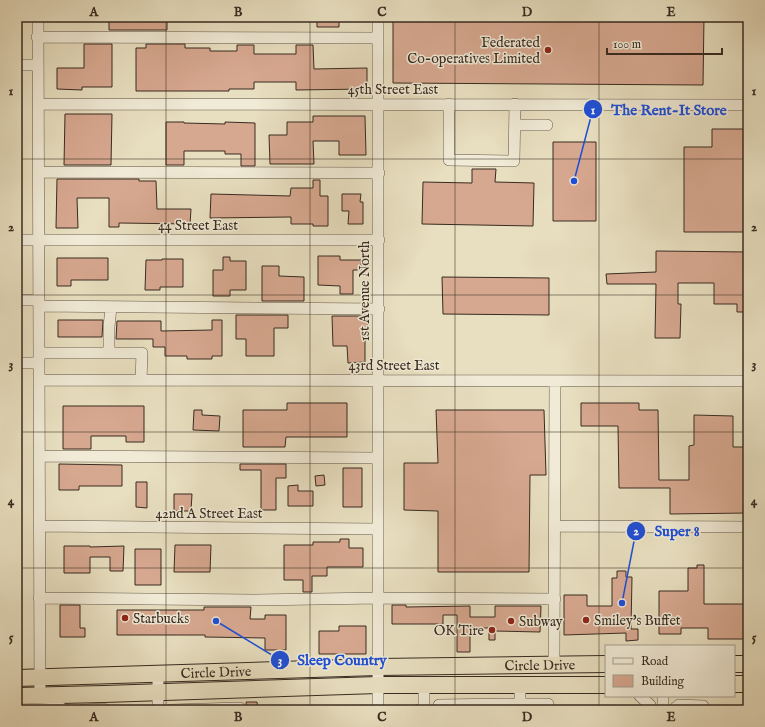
<svg xmlns="http://www.w3.org/2000/svg" width="765" height="727" viewBox="0 0 765 727" font-family="'IM FELL English',serif">
<rect width="100%" height="100%" fill="#e8dfc0"/>
<filter id="stains"><feTurbulence type="fractalNoise" baseFrequency=".005" numOctaves="4"/><feColorMatrix values="0 0 0 0 .2 0 0 0 0 .09 0 0 0 0 .02 0 0 0 .5 -.17"/></filter>
<radialGradient id="worn" r=".72"><stop offset=".6" stop-color="#630" stop-opacity="0"/><stop offset="1" stop-color="#630" stop-opacity=".3"/></radialGradient>
<path fill="#d7a890" stroke="#382b21" d="M109,17H167V30H109Z
M317,17H339V27H317Z
M393,17H704L703,85L393,83Z
M84,44H112V87H82V90L57,89V68H84Z
M146,44H185V48H210V51H237V45H254V54H296V45H313L314,69L367,68V89L296,90V82H254V89H229V91H136V48H146Z
M65,114H112L111,165H64Z
M313,116H365L366,155H339V141H313L314,164H270L269,135H287V122H313Z
M166,122H184V123L225,124V122L255,123V166H241V154H225V151H184V165H166Z
M712,129H748V232H684V147H712Z
M553,142H596V221H553Z
M472,169H496L495,182L534,183L533,226L422,224L423,182L472,183Z
M57,179H139V181H156L157,209H191L190,224L119,223V227H109V198H77L78,228H56Z
M313,180H320V196H328V226H313V224H291V217L210,218L211,194L290,196L291,188H313Z
M342,194H361L360,202H363V224H348L349,211H342Z
M656,251L748,252V312H737V304H714V283H678V304H681L680,338H655L656,284H607L606,274L656,272Z
M318,256H340V260H361V270H353V294H340V286L318,285Z
M223,257H230V261H246V290H230V296H213V270H223Z
M57,258H108V280H71V286H57Z
M162,259H183V287H160V290H145L146,260H162Z
M262,266H279V276L304,277V301H262Z
M442,277L549,278V315L443,314Z
M236,315H288V328H274V356H246V339H236Z
M332,316H367L368,332H365V362L348,363L347,346H333Z
M58,320H103L102,337H58Z
M212,320H222V356H212V359H187V356H165V347H153V339H116L117,321H161V331L212,330Z
M287,403H347V437H286L285,447H243V410H287Z
M581,403H639V410H658L659,480H689V446L694,445V415L733,416V447H748V513L670,514V488H619L618,426H581Z
M63,406H144V442H126V436H91V449H63Z
M194,410H202V415L220,416L219,431L193,430Z
M436,410H544L546,475H530L529,572H438V511L404,510V463H438Z
M59,464L122,465V486H79V490H59Z
M240,464H286V478H276V510H261V470H240Z
M343,468H362V507H343Z
M324,475L325,485L316,486L315,476Z
M136,482H147V508L136,507Z
M298,485V491H313V506H288V486Z
M174,494H192L191,511H174Z
M340,539H349V548H363V567H327V576H312V592H303V580H284V545H313V542H340Z
M175,545H211L210,572H174Z
M64,546H90V547L124,546L123,571H110V557H90V573H64Z
M135,549H161V585H135Z
M697,565H704V604H744V639H708V628H681V634H659V591H688V568H697Z
M617,571H626V577H632L631,629H638V640L626,641V633L564,635V595H587V606H612V578H617Z
M60,605H80V628H85V637H60Z
M392,605H406V607L470,606V617H495V606H541L540,632L495,631V640H489V628H470V652H457V615H443V624H392Z
M204,607H251L250,619H265V615H286V650H265V638L205,637V635H117V610H204Z
M339,626H366V654H319V631H339Z
M246,702H257L258,710H247Z"/>
<g fill="none" stroke-linecap="round" stroke-linejoin="round">
<defs>
<path id="minor" d="M38,17L40,696
M37,37L378,38
M17,65H38
M39,104L748,105
M449,104V160L514,161L515,104
M515,125H547
M39,172L379,173
M17,240H379
M17,300H39
M39,306L379,309
M39,353H142L141,380
M109,353V327L111,307
M17,363H39
M39,380L748,381
M39,456L378,458
M39,526L378,529
M555,526L748,527
M39,598L255,600L378,598L555,599
M554,664L555,381
M158,674V710
M640,696L650,705L651,710
M439,705L520,704V685
M17,710L61,708L65,710
M83,710L104,709
M171,710L240,708V710
M378,710V17
M418,710H424V684
M520,710V704H548
M663,710V696
M673,710L679,705L703,706L704,710"/>
<g id="highway">
<path d="M734,664H748"/>
<path id="s1" d="M17,678L378,667L606,664"/>
<path d="M734,684H748"/>
<path d="M17,696L104,694L378,685H606"/>
</g>
</defs>
<use href="#minor" stroke="#645849" stroke-width="12"/>
<use href="#highway" stroke="#382b21" stroke-width="18"/>
<use href="#minor" stroke="#f0ead6" stroke-width="11"/>
<use href="#highway" stroke="#e8dfc0" stroke-width="16"/>
</g>
<path fill="none" stroke="#382b21" stroke-width="1" stroke-opacity="0.55" d="M166,17V710M310,17V710M455,17V710M599,17V710M17,159H748M17,295H748M17,432H748M17,568H748"/>
<g fill="#8f2418" stroke="#f0ead6" stroke-width="1.5">
<circle cx="548" cy="50" r="4"/>
<circle cx="125" cy="618" r="4"/>
<circle cx="586" cy="620" r="4"/>
<circle cx="511" cy="621" r="4"/>
<circle cx="492" cy="630" r="4"/>
</g>
<g text-anchor="middle" stroke-width="3" stroke-linejoin="round" paint-order="stroke">
<g font-size="14" fill="#382b21" stroke="#f0ead6" text-anchor="start">
<text x="540" y="47" text-anchor="end">Federated<tspan x="540" dy="16">Co-operatives Limited</tspan></text>
<text x="133" y="623">Starbucks</text>
<text x="594" y="625">Smiley's Buffet</text>
<text x="519" y="626">Subway</text>
<text x="484" y="635" text-anchor="end">OK Tire</text>
</g>
<g font-size="14" fill="#382b21" stroke="#f0ead6">
<text x="393" y="94">45th Street East</text>
<text x="198" y="230">44 Street East</text>
<text transform="translate(364 291) rotate(-90)" y="5">1st Avenue North</text>
<text x="394" y="370">43rd Street East</text>
<text x="209" y="518">42nd A Street East</text>
<text dy="5" stroke="none"><textPath href="#s1" startOffset="523">Circle Drive</textPath></text>
<text dy="5" stroke="none"><textPath href="#s1" startOffset="199">Circle Drive</textPath></text>
</g>
</g>
<path fill="none" stroke="#1d4ed8" stroke-width="1.5" d="M574 181L593 109M622 603L636 531M216 621L280 660"/>
<g fill="#1d4ed8" stroke="#f0ead6" stroke-width="1.5">
<circle cx="574" cy="181" r="4"/>
<circle cx="622" cy="603" r="4"/>
<circle cx="216" cy="621" r="4"/>
<circle cx="593" cy="109" r="10"/>
<circle cx="636" cy="531" r="10"/>
<circle cx="280" cy="660" r="10"/>
</g>
<g font-size="12" text-anchor="middle" font-weight="bold" fill="#fff">
<text x="593" y="114">1</text>
<text x="636" y="535">2</text>
<text x="280" y="664">3</text>
</g>
<g font-size="15" text-anchor="middle" font-weight="bold" fill="#1d4ed8" stroke="#f0ead6" stroke-width="3" stroke-linejoin="round" paint-order="stroke">
<text x="669" y="115">The Rent-It Store</text>
<text x="677" y="536">Super 8</text>
<text x="342" y="665">Sleep Country</text>
</g>
<rect width="765" height="727" fill="none" stroke="#e8dfc0" stroke-width="44"/>
<rect x="605" y="645" width="130" height="52" fill="#f0ead6" stroke="#a69e8e"/>
<rect x="613" y="658" width="20" height="6" fill="#f0ead6" stroke="#a69e8e"/>
<text x="641" y="665" font-size="12" fill="#382b21">Road</text>
<rect x="613" y="675" width="20" height="12" fill="#d7a890" stroke="#a69e8e"/>
<text x="641" y="685" font-size="12" fill="#382b21">Building</text>
<path d="M607 48v6h115v-6" fill="none" stroke="#382b21" stroke-width="2"/>
<text x="613" y="48" font-size="12" fill="#382b21" stroke="#f0ead6" stroke-width="3" paint-order="stroke">100 m</text>
<rect x="22" y="22" width="721" height="683" fill="none" stroke="#382b21" stroke-width="1.5"/>
<g font-size="13" text-anchor="middle" font-weight="bold" fill="#382b21">
<text x="94" y="16">A</text>
<text x="238" y="16">B</text>
<text x="382" y="16">C</text>
<text x="527" y="16">D</text>
<text x="671" y="16">E</text>
<text x="11" y="95">1</text>
<text x="754" y="95">1</text>
<text x="11" y="231">2</text>
<text x="754" y="231">2</text>
<text x="11" y="368">3</text>
<text x="754" y="368">3</text>
<text x="11" y="505">4</text>
<text x="754" y="505">4</text>
<text x="11" y="641">5</text>
<text x="754" y="641">5</text>
<text x="94" y="721">A</text>
<text x="238" y="721">B</text>
<text x="382" y="721">C</text>
<text x="527" y="721">D</text>
<text x="671" y="721">E</text>
</g>
<rect width="100%" height="100%" filter="url(#stains)"/>
<rect width="100%" height="100%" fill="url(#worn)"/>
</svg>
